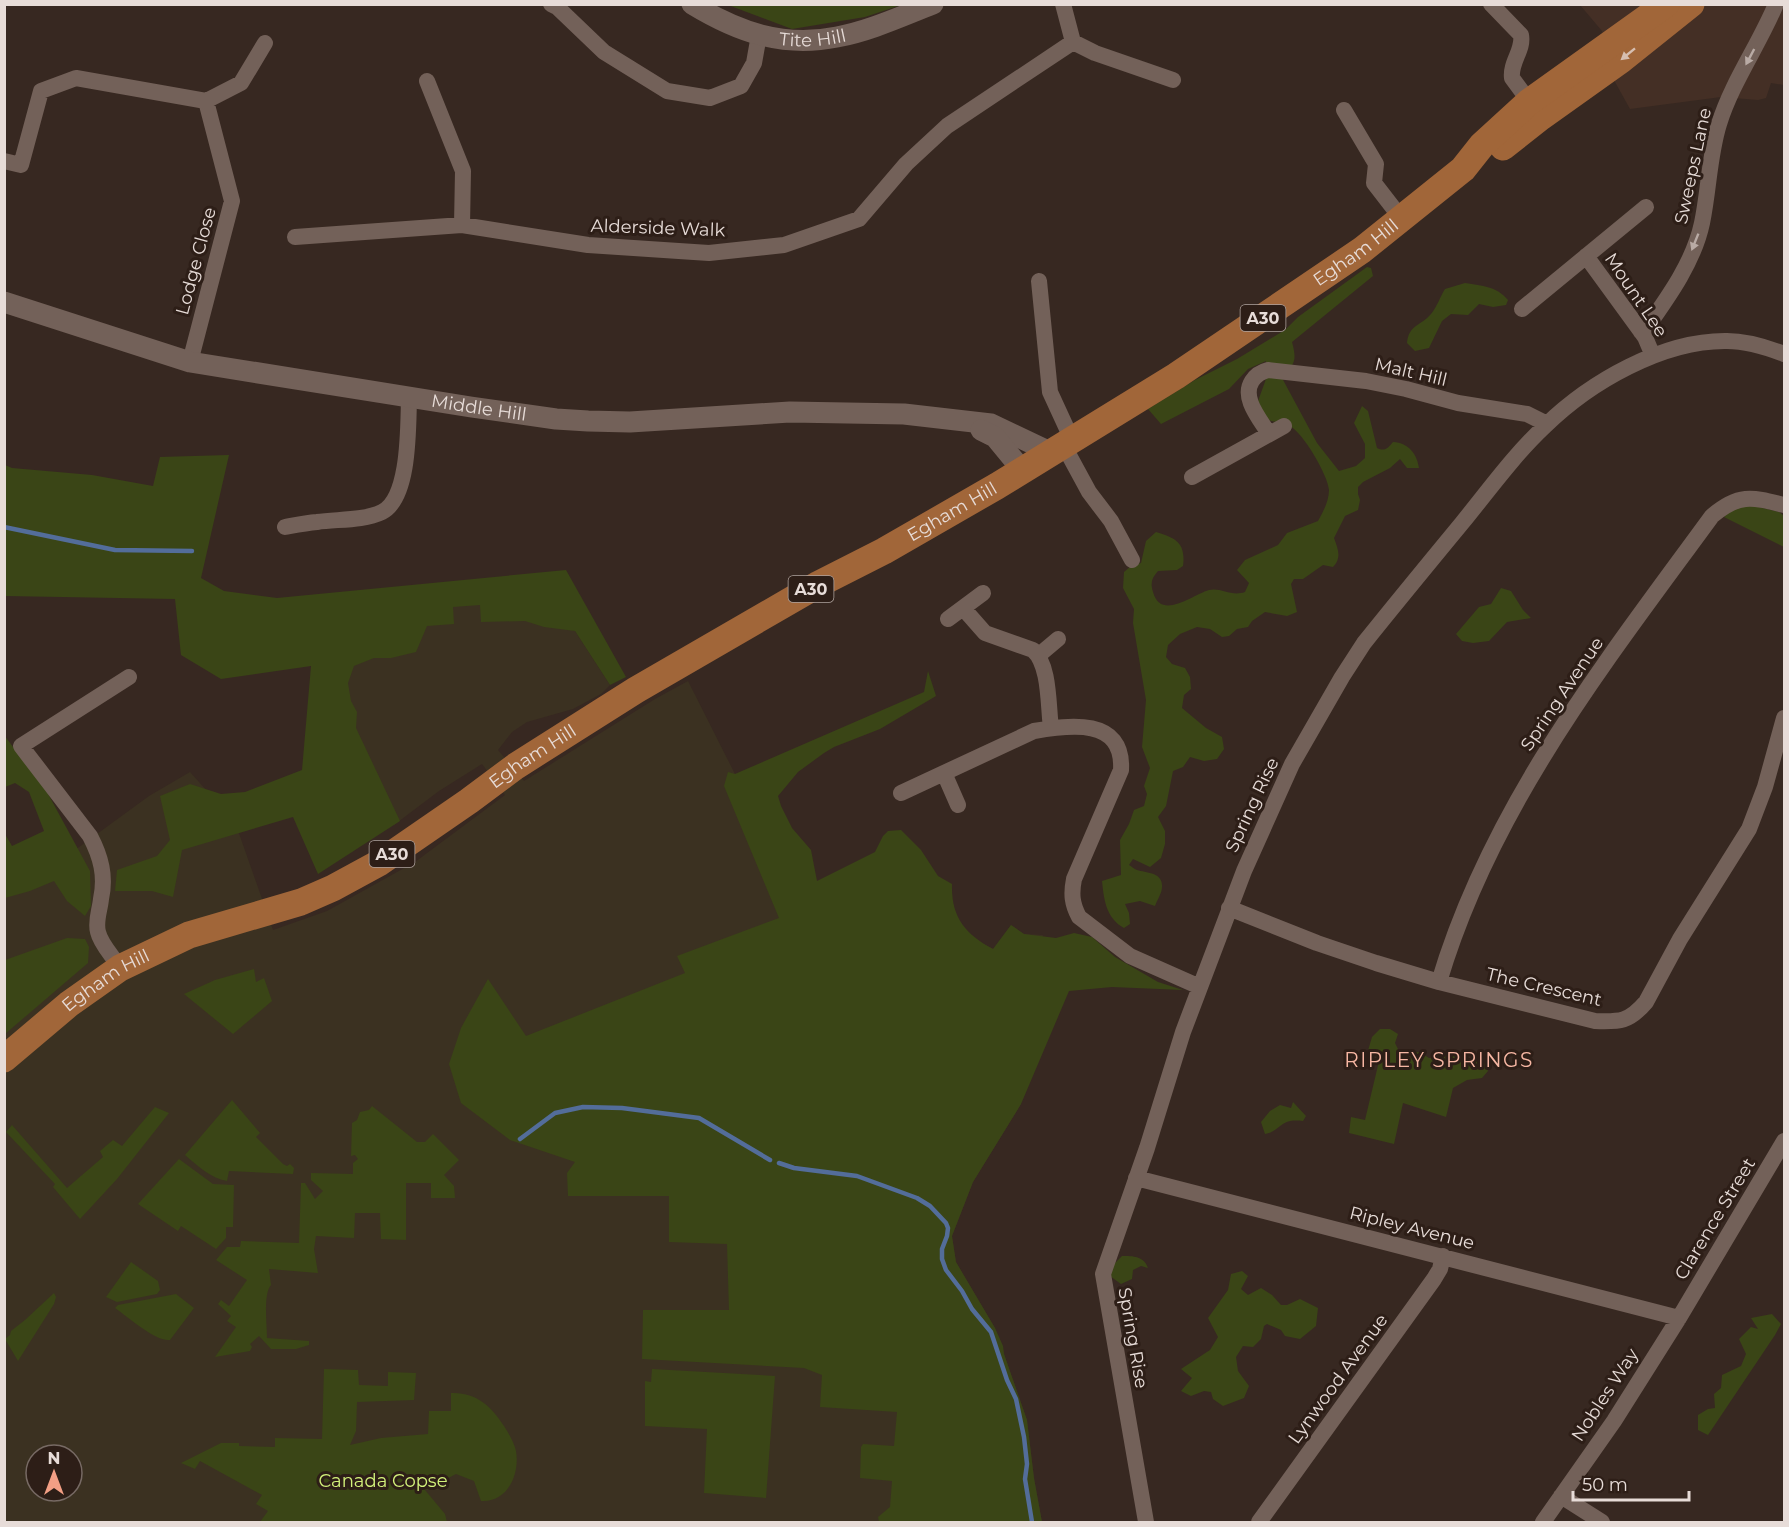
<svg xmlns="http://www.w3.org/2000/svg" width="1789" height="1527" viewBox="0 0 1789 1527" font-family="Montserrat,sans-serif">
<rect width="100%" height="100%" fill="#372821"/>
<path fill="#442f25" d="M1580,5H1784V85L1771,83L1766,98L1758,100L1721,97L1630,109L1615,82L1602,31Z"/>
<path fill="#3b3121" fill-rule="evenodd" d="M374,599H477L575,631L610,685L601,694L573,709L527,722L512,732L498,750L524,781L655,699L688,681L735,774L810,900L962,928L977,941L994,949L1011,925L1024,934L1043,935L1021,1104L973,1182L952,1236L956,1262L995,1328L1027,1420L1034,1478L1042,1522H5L4,891L60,861L149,796L190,772L235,822L273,930L327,911L415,862L505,795L482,764L439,791L394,825L327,669ZM36,1455H72V1491H36Z"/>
<path fill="#3a4516" d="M728,5H901L865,17L792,29Z
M1367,267L1371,268L1373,276L1292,342C1297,361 1295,363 1282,378L1317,443L1339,471L1356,466L1365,458V444L1354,423L1362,406L1368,411L1377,448C1385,452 1388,448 1393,442C1409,443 1417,454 1419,468H1407L1400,459L1390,468L1363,482L1358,487V494L1360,500L1358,510L1345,516L1334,538C1338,549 1342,558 1333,567L1323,565L1303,579H1294L1291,584L1297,612L1287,616L1265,612L1252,621L1248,627L1237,629L1229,636L1222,637L1210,629L1197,627L1180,634L1168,645L1166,657L1172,664L1185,668L1190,677L1191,689L1184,695L1182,708L1206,728L1222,737L1224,749L1217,759L1204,761L1190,757L1183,767L1173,771L1166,806L1158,817L1165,831V844L1161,858L1150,867L1133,859L1129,865C1131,866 1134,869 1137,870C1146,873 1163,872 1162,887C1162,893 1157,900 1155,906L1140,901L1125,904L1129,913L1130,924L1124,928C1106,918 1104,900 1102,881L1121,875L1120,840L1129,824L1134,810L1144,806L1147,794L1144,786L1150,768L1142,747L1146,700L1133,623L1134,609L1123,588L1124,572L1131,566L1141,563L1146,541L1156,532C1176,538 1186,543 1183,566L1177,570L1158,571C1152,578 1150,582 1153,592C1161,621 1192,595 1209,590C1221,587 1231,597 1245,592L1249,583L1237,570L1245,560L1278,545L1287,533L1318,521C1323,512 1329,501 1329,490C1328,475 1303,433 1290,426C1284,422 1274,422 1267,420L1258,401L1266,379V361L1248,369L1229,389L1161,424L1148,409L1195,380L1237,359L1285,330L1298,317Z
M1465,283C1483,286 1496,286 1508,300L1506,305L1493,307L1479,304L1468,315L1451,314L1442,321L1429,348L1415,351L1407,343C1409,324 1421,326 1431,314C1437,307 1440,297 1445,289Z
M229,455L201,578L224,591L277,598L566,570L626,677L610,685L575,631L544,627L525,621L481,622L480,605L453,607L454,624L427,626L416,652L391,658H374L354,666L348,683L351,701L357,712L356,728L400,821L318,874L293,817L182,850L173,897L152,891H115L117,870L157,856L170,840L160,796L190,784L221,794L245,792L302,770L311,666L221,679L181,655L175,599L5,596V465L12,468L92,475L153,486L160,457Z
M1750,505L1779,512L1784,516V547L1724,517L1732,510Z
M1501,588L1511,591L1523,610L1531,618L1507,622L1489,641L1473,643L1462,641L1456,634L1479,607L1491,604Z
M928,671L936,696L880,729L834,747L824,753L798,772L778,796L781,806L792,828L811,850L817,881L875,852L883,836L888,831L901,830L921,850L938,876L952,884C951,917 965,934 993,949L1011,925L1024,934L1056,938L1074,933L1092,937L1115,957L1158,982L1183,990L1112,987L1069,991L1021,1104L973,1182L952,1236L956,1262L995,1328L1003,1346L1004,1354L1027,1420L1034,1478L1042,1522H879L878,1517L890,1507L892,1481L860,1478L861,1447L863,1444L894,1446L897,1412L820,1407L822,1375L804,1368L642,1359L643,1310H729L727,1244L669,1242V1196H568L567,1173L575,1162L510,1140L461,1103L449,1064L461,1028L488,979L526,1036L685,973L677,956L779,918L724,786L728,772L735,774L924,692Z
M4,735L47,792L90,871L91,906L85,916L67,901L54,881L30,891L5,898V834L12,846L44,831L29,792L15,783L5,787Z
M67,938L85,939L89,947L88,963L5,1034V960Z
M254,969L256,982L264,978L272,1001L233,1034L184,994L215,980Z
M1380,1029H1390L1398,1034L1395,1043L1400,1053L1419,1052L1429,1058L1454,1054L1486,1064L1488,1071L1482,1078L1467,1080L1453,1088L1446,1117L1403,1103L1394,1144L1349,1133L1351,1117L1365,1120L1380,1057L1367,1054L1372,1037Z
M232,1100L260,1133L256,1137L283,1164L287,1166L290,1164L294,1168L293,1174L229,1171L227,1181C210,1178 198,1166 185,1155Z
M1293,1102L1306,1116L1303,1121C1279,1118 1283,1130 1265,1134L1261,1122L1270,1111L1280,1105L1291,1108Z
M372,1106L417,1142H425L433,1134L459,1160L444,1175L454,1186L455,1198H431V1183H406V1240L381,1239L380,1213H355L354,1238L316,1236L314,1249L318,1273L269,1269L271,1285C263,1294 267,1325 267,1338L309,1341V1345L296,1349H271L259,1336L250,1344L252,1347L250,1351L215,1357L236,1327L227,1321L231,1316L218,1304L221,1300L229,1306L247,1280L216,1260L227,1247H240L241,1241L299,1243L301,1183H305L315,1199L323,1191L311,1180V1173L353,1174V1163L358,1159L355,1155L351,1156L352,1123L357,1120L360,1112L369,1110Z
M155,1107L169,1113L117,1179L80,1219L53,1187L55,1184L6,1132L12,1125L67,1188L103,1157L100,1151L113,1140L122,1146Z
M179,1159L213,1184L234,1185L233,1227H226V1238L216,1249L181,1226L178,1231L138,1204Z
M1122,1256C1133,1256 1144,1256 1148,1268L1141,1266L1133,1270L1132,1279L1121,1284L1110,1276L1113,1265Z
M131,1262L158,1281L160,1290L157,1294L117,1302L106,1297Z
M1242,1271L1248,1276L1241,1289L1248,1295L1261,1288L1272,1295L1281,1305H1287L1300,1299L1318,1308L1316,1326L1300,1339L1285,1336L1281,1330L1267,1324L1264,1326L1261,1339L1253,1347L1243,1346L1236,1357L1238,1371L1249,1386L1244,1398L1223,1406L1213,1399L1211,1392L1204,1391L1191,1396L1181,1391L1192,1378L1181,1369L1210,1350L1218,1337L1208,1318L1228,1290L1231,1274Z
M54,1293L56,1297L54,1304L18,1361L5,1339L10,1335L11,1331L25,1320Z
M176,1294L194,1308L170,1340C156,1342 128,1317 115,1308L118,1305Z
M1772,1314L1781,1324L1775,1335L1708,1435L1698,1430V1415L1708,1409L1715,1408L1714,1394L1721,1388L1722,1375L1741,1366L1746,1354L1739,1339L1751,1327L1758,1329L1751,1318Z
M324,1369L358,1370L359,1385L388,1386V1372L416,1373L414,1400L357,1402L356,1431L350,1445L381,1438L428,1434L429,1411H451V1393C476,1392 491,1406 504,1426C509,1434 514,1442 516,1451C520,1475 507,1503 481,1501L474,1481L456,1474L425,1490L445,1514L447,1522H260L268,1511L256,1504L262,1495L200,1461L195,1469L181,1463L221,1443H239V1446L275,1447V1438L322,1439Z
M652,1369L775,1376L766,1498L704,1493L707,1429L645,1426V1381L651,1382Z"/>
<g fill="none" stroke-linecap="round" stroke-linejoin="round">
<path stroke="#536d9a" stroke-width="4.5" d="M4,527L115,550L192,551
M520,1139L555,1113L583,1107L622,1108L699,1118L770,1160
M779,1163L794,1168L857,1176L917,1198L930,1206L946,1223L948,1228L947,1236L942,1249V1259L946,1270L962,1291L972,1309L991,1332L1007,1380L1016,1399L1024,1437L1027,1464L1025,1479L1032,1522"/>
<path stroke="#736159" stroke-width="16" d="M551,4L557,7L604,52L667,91L710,98L741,86L754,63L759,35
M1063,4L1073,42L1095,53L1173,80
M1491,4L1521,35C1524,50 1510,62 1512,78L1534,108
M427,81L463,171L462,225
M1344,110L1376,164L1374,183L1401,218
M4,161L21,165L41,91L76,78L206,101L241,83L265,43
M295,237L462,225L588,245L709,253L784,245L859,219L906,164L947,126L1073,42
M1586,256L1645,337L1653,356
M1039,281L1050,392L1067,429L1075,439
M1522,309L1646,207
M1641,332L1647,327C1669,296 1694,261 1702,223C1709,190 1709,156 1719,124C1732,82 1759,45 1776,4
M190,362L232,201L206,101
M1269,434C1260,419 1241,398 1252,381C1256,375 1260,372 1268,370L1366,381L1406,389L1458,403L1527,414L1547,424
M1062,447L1070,457L1089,492L1111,521L1132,560
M1192,477L1284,426
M285,527C296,525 306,523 317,522C337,519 363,521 382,512C410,498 408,426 409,398
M963,608L985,633L1033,650C1050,665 1048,706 1051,728
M948,619L983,593
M1039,655L1058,639
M944,773L958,805
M901,793L1034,731C1069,725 1124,717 1121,770L1074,879C1071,894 1072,904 1079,917L1130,956L1200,987
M1229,908L1317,943L1376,963L1439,982L1595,1021C1620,1022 1629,1022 1646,1002L1680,939L1749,829L1765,787L1784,718
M120,968C113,956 101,945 98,932C95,921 100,910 101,899C106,876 101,857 90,836L21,746L129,677
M1439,982C1491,806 1606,661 1712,516C1739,493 1752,497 1784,505
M1136,1178L1679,1318
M1561,1496L1602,1522
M1146,1522L1103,1274L1147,1148L1183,1032L1244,871L1292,764L1342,677L1364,643C1396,603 1429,563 1462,523C1489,490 1514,455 1545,426C1590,382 1663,340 1727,341C1747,341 1766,347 1784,354
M1259,1522L1434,1279L1440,1269L1443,1256
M1543,1522L1614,1421L1679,1318L1784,1141"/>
<g stroke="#736159" stroke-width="21">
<path id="s1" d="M692,4C738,32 783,48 837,37C870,31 902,16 933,4"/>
<path id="s2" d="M4,302L190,362L471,407L556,419L588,421L630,422L790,412L904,414L991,424L1052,453"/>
<path d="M981,430L995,437L1023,471"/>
</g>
<g stroke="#a16639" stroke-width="27">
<path d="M1503,147L1541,117L1621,60L1691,4"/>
<path id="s3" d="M4,1059L69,1004L120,968L189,935L301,902L333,888L379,863L469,801L516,766L636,690L819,584L884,551L997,486L1176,376L1362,250L1463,169L1482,145L1529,102L1666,4"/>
</g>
</g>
<defs><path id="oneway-solid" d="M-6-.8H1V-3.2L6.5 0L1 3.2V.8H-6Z" transform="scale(1.5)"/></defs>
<use fill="#d6beb0" href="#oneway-solid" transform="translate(1628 54) rotate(141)"/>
<g fill="#b9aba5">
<use href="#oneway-solid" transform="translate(1750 57) rotate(118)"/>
<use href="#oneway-solid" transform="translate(1695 242) rotate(112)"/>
</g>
<g text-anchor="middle" stroke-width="6" stroke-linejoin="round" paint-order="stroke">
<g fill="#2d1e17" stroke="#afa39e" stroke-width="1.5">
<rect x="1240.5" y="305" width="45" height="26" rx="4.5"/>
<rect x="788.5" y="576" width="45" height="26" rx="4.5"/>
<rect x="369.5" y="841" width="45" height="26" rx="4.5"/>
</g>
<g font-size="16" font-weight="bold" fill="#e7dcd8">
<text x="1263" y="324">A30</text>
<text x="811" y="595">A30</text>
<text x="392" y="860">A30</text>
</g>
<g font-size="18" fill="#e7dcd8" stroke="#2d1e17">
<text dy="6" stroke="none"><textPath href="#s1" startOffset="128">Tite Hill</textPath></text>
<text transform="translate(1693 166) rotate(-78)" y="6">Sweeps Lane</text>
<text transform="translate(658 228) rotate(2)" y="6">Alderside Walk</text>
<text dy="6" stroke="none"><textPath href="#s3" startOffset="1581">Egham Hill</textPath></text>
<text transform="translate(196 261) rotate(-75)" y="6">Lodge Close</text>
<text transform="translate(1636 295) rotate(56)" y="6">Mount Lee</text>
<text transform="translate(1411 372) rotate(13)" y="6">Malt Hill</text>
<text dy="6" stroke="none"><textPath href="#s2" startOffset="488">Middle Hill</textPath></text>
<text dy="6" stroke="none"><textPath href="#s3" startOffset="1101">Egham Hill</textPath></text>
<text transform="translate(1562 694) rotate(-56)" y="6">Spring Avenue</text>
<text dy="6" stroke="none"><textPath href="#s3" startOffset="615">Egham Hill</textPath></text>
<text transform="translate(1252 805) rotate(-65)" y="6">Spring Rise</text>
<text dy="6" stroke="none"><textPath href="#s3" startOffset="129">Egham Hill</textPath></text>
<text transform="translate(1544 987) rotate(13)" y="6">The Crescent</text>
<text transform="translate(1715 1219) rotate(-59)" y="6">Clarence Street</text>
<text transform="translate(1412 1228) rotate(14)" y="6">Ripley Avenue</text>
<text transform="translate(1133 1338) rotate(80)" y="6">Spring Rise</text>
<text transform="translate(1338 1379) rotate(-54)" y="6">Lynwood Avenue</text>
<text transform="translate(1605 1395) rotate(-57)" y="6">Nobles Way</text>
</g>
<g font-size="18" fill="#d3f27b" stroke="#2d1e17">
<text x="383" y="1487">Canada Copse</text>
</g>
<g font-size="20" letter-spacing="1.5" fill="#f7b7a3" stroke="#2d1e17">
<text x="1439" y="1067">RIPLEY SPRINGS</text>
</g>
</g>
<rect width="1789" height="1527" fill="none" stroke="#e7dcd8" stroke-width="12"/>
<g transform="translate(54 1473)"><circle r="28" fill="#2d1e17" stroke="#776a64" stroke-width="1.5"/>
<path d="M0-4.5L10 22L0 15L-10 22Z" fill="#f39f85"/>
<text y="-9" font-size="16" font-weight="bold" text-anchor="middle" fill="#e7dcd8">N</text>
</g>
<path d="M1573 1491v9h116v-9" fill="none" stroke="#e7dcd8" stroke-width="3"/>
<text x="1582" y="1491" font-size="18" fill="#e7dcd8" stroke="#2d1e17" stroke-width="4.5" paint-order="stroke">50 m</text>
</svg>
